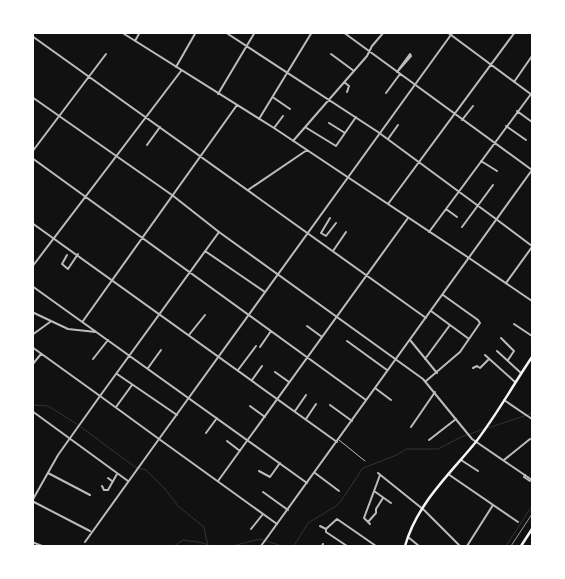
<svg xmlns="http://www.w3.org/2000/svg" width="565" height="579" viewBox="0 0 565 579" font-family="Karla,sans-serif">
<rect width="100%" height="100%" fill="#111"/>
<g fill="none" stroke-linecap="round" stroke-linejoin="round">
<path stroke="#333" stroke-width="1" d="M32,405L48,406L77,424
M81,427L135,467L146,470L165,489L179,507L204,527L208,546
M488,428L530,414L532,411
M174,546L183,540C193,542 201,541 210,546
M232,546L260,539L282,546
M294,546L308,523L336,506L341,501L363,468L397,455L406,449H438L461,437L484,429
M506,546L532,506"/>
<path stroke="#bcbcbc" stroke-width="1" d="M339,440L365,461"/>
<path stroke="#bcbcbc" stroke-width="2" d="M121,32L274,128L469,258
M225,32L378,132L496,219
M343,32L532,170
M447,32L532,95
M32,36L426,318
M135,41L140,32
M331,54L354,71
M176,67L196,32
M397,72L411,56L410,54L399,69
M344,82L349,86L347,92
M514,82L532,56
M386,93L400,74
M218,94L255,32
M274,98L290,109
M517,111L532,122
M259,119L312,32
M462,120L473,106
M329,123L345,133
M506,126L526,140
M305,127L336,146L356,117
M274,128L283,116
M388,139L398,125
M293,141L367,56L372,46L384,32
M147,145L160,127
M32,152L106,54
M32,158L366,400
M481,161L497,171
M248,190L307,150
M388,204L515,32
M446,209L457,217
M330,218L321,233L326,236L336,223
M462,227L493,185
M429,232L531,94
M205,251L265,292
M333,251L346,232
M67,255L62,264L68,269L78,254
M32,267L181,71
M32,286L307,483
M431,311L469,339
M32,312L68,329L96,332
M83,321L237,105
M514,324L532,336
M307,326L322,337
M32,335L50,322
M189,335L205,315
M501,338L514,351L508,360
M410,340L437,373
M347,341L387,370
M32,347L100,396L219,232
M260,347L271,331
M497,351L521,373
M485,355L515,382
M93,359L108,340
M425,359L450,325
M32,365L41,354
M148,368L161,350
M473,368L477,366L480,368L489,359
M238,370L256,346
M275,372L289,382
M117,374L177,415
M252,380L262,366
M426,381L460,352L480,323L478,320L443,295
M375,388L391,400
M504,400L532,419
M330,405L352,421
M250,406L265,417
M116,407L132,385
M32,411L128,481
M295,411L306,395
M306,419L316,404
M411,427L435,392
M206,433L217,418
M429,440L456,419
M227,441L240,451
M461,460L478,471
M504,460L530,439
M259,471L270,477L280,463
M48,473L90,495
M315,473L339,491
M378,473L424,510L460,546
M448,474L518,522
M525,475L524,477L530,481
M108,478L112,481
M218,481L408,218
M102,486L104,490H108L117,474
M374,491L391,503
M263,492L288,510
M32,501L90,531
M368,522L376,513V509L383,498
M370,524L364,518L380,475
M320,526L326,529V532L347,546
M251,529L263,514
M326,529L337,519L376,546
M408,537L419,546
M32,542L42,546
M85,542L159,439L277,524
M322,546L323,544
M467,546L493,505"/>
<path stroke="#bcbcbc" stroke-width="2" d="M32,35L34,32
M32,97L172,195L219,232L423,379L472,439L532,480
M496,219L532,246
M32,223L337,442
M469,258L532,301
M506,283L532,247
M32,501L58,455L100,396L159,439L453,32
M261,546L532,170"/>
<path stroke="#f5f5f5" stroke-width="2.5" d="M521,546L532,529"/>
<path stroke="#f5f5f5" stroke-width="2.5" d="M405,546C417,504 448,476 475,443C496,416 513,385 532,357"/>
<path stroke="#9a9a9a" stroke-width="1" d="M511,546L532,514"/>
</g>
<rect width="565" height="579" fill="none" stroke="#ffffff" stroke-width="68"/>
</svg>
